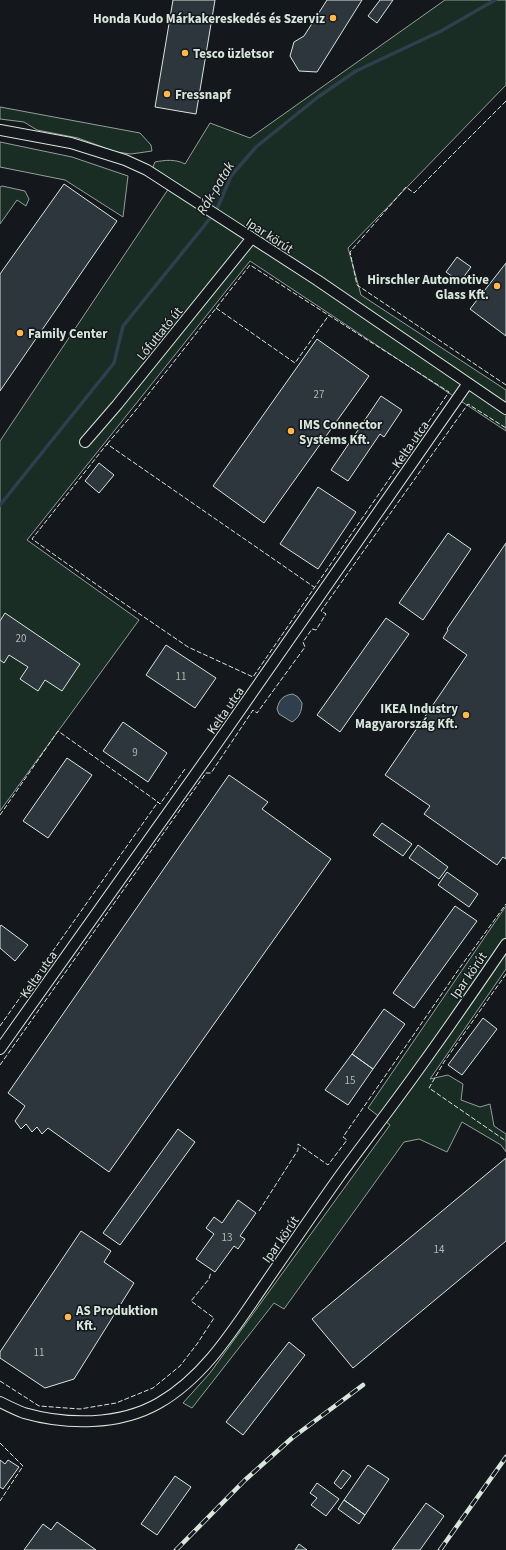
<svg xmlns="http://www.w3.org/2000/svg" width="506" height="1550" viewBox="0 0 506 1550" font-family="'Source Sans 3',sans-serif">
<rect width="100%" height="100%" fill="#14181c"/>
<path fill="#1a2d24" stroke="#939e99" d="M445,0H506V85L348,248L361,295L506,390V431L250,261L27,540L139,620L0,811V441L173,182L154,172L153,167L155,162C165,160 176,159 185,164L210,123L250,138Z
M0,107L140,133L151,145L152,151L131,154L116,152L78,138L37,130L24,122L0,119Z
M0,142L72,157L128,176L123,217L65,180L0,167Z
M2,186L25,191L29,199L26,206L17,200L0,224V187Z
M506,906V969L430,1079L448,1075L463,1084L461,1100L480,1107L490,1104L494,1126L506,1134V1152L501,1145L462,1122L447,1152L419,1139L404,1142L284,1309L274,1303L192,1408L183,1403L210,1373L390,1125L368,1108Z"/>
<path fill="#2f3f4d" stroke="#939e99" d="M293,694L298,697L302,703C302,711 299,718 292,722L279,714L277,709C279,700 283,695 293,694Z"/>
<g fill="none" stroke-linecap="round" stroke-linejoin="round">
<path stroke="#2f3f4d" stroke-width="3.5" d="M0,505L114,363L123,326L204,226L217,209L231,176L256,147L318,97L356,71L441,31L495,0"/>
</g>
<path fill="#2c363c" stroke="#d8e6dc" d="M173,0H215L196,114L155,107Z
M327,0H362L317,72L299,71L290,56L294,42L304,36Z
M380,0H393L377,23L368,16Z
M64,184L117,221L0,391V274Z
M457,257L471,267L460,282L446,272Z
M506,263V336L470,309Z
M317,339L369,376L264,523L213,486Z
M381,396L402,410L384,437L380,434L348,481L331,470Z
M99,463L114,475L99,493L85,481Z
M318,487L356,512L318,569L280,544Z
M448,533L471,549L423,620L399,603Z
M506,543V859L503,857L497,865L424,814L430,806L385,775L467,655L443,638L448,630L447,629Z
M5,613L80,664L62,691L45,680L38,691L20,679L28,667L9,655L4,663L0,660V621Z
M386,618L409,634L340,732L317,715Z
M166,645L216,678L195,708L146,675Z
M123,722L167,753L148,782L103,751Z
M67,758L92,775L48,838L23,821Z
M229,775L268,802L262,809L331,859L109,1172L48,1128L42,1134L37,1127L32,1132L26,1124L21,1129L15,1121L25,1106L8,1093Z
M382,823L412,844L403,856L373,835Z
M418,845L448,867L439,879L409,858Z
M447,872L478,894L469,907L438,885Z
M455,906L477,921L414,1008L393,993Z
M1,925L28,945L15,961L0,948V927Z
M384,1009L405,1024L373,1069L352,1054Z
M483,1018L497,1029L462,1075L448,1065Z
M352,1054L373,1069L348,1105L325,1090Z
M178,1129L195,1142L120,1245L103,1233Z
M506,1158V1241L353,1368L312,1319Z
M238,1200L256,1213L240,1236L245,1239L238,1249L234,1246L215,1272L196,1259L214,1234L206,1228L214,1217L222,1223Z
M81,1231L111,1251L104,1262L134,1283L74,1379L45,1388L0,1358V1352Z
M289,1342L305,1355L243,1435L226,1422Z
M0,1460L5,1464L8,1460L19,1467L3,1489L0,1487Z
M368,1465L389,1479L365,1515L344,1500Z
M343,1470L351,1476L341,1489L334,1483Z
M175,1476L191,1487L157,1535L141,1524Z
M317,1483L339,1499L326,1516L311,1505L317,1498L310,1493Z
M344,1500L365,1515L359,1524L338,1509Z
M426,1503L444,1516L420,1550H392Z
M57,1522L96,1550H24L43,1524L51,1530Z
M299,1544L307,1550H295Z"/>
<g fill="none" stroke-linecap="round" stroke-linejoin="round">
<defs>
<path id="minor" d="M0,130L71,143L125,160L147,170L317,280L506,409
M85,442L117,405L251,239
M0,1049L211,752L468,383
M0,1402C8,1406 16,1410 24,1413C66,1425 119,1426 159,1403C203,1378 232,1332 260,1291C286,1253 312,1215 339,1177C366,1140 394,1104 421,1066C450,1026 478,985 506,944"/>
</defs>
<use href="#minor" stroke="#d8e6dc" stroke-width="12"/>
<use href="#minor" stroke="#14181c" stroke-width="10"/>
<defs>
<path id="rail" d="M176,1550L245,1480L292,1438L363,1385
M440,1550L506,1457"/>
</defs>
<use href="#rail" stroke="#d8e6dc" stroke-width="4.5"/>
<use href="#rail" stroke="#14181c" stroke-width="3" stroke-dasharray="9" stroke-linecap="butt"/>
<path stroke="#d8e6dc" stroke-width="1" stroke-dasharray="5 2" stroke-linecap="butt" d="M506,101L414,193L406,187L350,252L357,285L506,385
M216,308L295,363L329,315
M107,444L132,415L250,265L449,392L253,677L188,647L100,587L32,539L107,444L314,587
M0,815L58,731L158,802
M506,974L444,1062L429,1088L506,1141
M0,1026L158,802L160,804L185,769
M0,1065L206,773H211L253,710L257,713L305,647L303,642L312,629L316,630L326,614L321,611L468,404L506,428
M259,1211L298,1150V1144L328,1165L347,1140L343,1137L461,966L506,904
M0,1381L39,1406L80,1409L116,1403L153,1388L180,1366L197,1344L214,1318L191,1301L209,1279L211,1272
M0,1443L23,1466L0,1501"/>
</g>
<g fill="#ffb74d" stroke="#14181c" stroke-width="1.5">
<circle cx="333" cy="18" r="4"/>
<circle cx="185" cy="53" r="4"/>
<circle cx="167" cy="94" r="4"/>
<circle cx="497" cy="286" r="4"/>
<circle cx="20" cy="333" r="4"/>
<circle cx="291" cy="431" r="4"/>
<circle cx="466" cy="715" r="4"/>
<circle cx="68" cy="1317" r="4"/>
</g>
<g text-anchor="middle" stroke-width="3" stroke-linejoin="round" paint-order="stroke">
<g font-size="11" fill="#adbab4">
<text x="319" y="398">27</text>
<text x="21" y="642">20</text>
<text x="181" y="680">11</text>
<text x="135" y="756">9</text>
<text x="350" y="1084">15</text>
<text x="227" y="1241">13</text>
<text x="439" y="1253">14</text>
<text x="39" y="1356">11</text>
</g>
<g font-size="13" font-weight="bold" fill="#d8e6dc" stroke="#14181c" text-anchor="start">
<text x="325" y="23" text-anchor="end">Honda Kudo Márkakereskedés és Szerviz</text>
<text x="193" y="58">Tesco üzletsor</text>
<text x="175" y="99">Fressnapf</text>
<text x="489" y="284" text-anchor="end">Hirschler Automotive<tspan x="489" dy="15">Glass Kft.</tspan></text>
<text x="28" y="338">Family Center</text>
<text x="299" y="429">IMS Connector<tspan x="299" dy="15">Systems Kft.</tspan></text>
<text x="458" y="713" text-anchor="end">IKEA Industry<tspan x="458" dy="15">Magyarország Kft.</tspan></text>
<text x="76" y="1315">AS Produktion<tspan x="76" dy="15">Kft.</tspan></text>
</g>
<g font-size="13" fill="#d8e6dc" stroke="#14181c">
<text transform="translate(270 235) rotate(33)" y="5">Ipar körút</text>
<text transform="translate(159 333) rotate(-51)" y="5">Lófuttató út</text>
<text transform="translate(410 444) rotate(-55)" y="5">Kelta utca</text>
<text transform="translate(225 710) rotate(-55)" y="5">Kelta utca</text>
<text transform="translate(38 974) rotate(-55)" y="5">Kelta utca</text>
<text transform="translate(468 975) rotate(-55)" y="5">Ipar körút</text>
<text transform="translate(280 1239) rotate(-55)" y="5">Ipar körút</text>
</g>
<g font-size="14" font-style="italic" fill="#d8e6dc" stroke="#14181c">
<text transform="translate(215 188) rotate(-59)" y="5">Rák-patak</text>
</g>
</g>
</svg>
